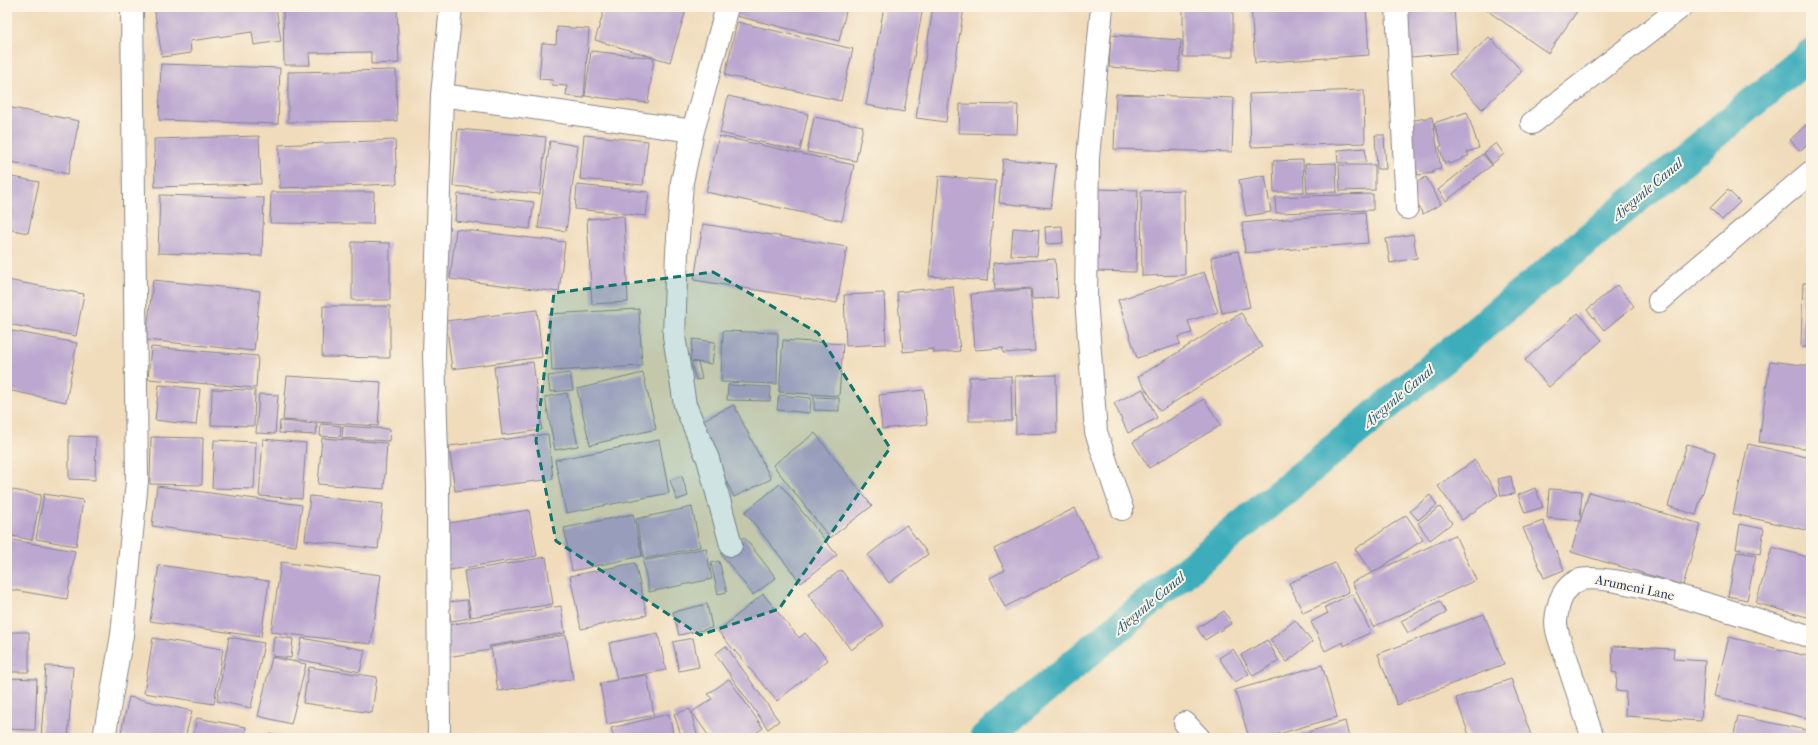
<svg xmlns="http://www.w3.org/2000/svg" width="1818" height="745" viewBox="0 0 1818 745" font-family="'IM FELL French Canon',serif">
<rect width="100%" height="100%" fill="#fcf5e5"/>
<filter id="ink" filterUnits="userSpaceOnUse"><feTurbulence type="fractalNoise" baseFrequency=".025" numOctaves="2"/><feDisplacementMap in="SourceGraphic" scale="8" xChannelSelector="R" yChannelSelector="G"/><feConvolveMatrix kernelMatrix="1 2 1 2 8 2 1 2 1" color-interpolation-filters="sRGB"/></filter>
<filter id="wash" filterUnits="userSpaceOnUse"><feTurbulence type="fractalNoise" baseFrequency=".012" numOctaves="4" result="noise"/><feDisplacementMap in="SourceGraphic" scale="16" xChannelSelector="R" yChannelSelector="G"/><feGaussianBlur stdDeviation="0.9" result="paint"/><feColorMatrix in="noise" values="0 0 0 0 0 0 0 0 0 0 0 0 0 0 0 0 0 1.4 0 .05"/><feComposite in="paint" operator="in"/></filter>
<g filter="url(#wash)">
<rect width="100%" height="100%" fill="#f0dcbb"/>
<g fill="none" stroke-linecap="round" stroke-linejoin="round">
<path stroke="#3eadbb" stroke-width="31" d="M985,738L1811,54"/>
</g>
<g id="blocks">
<path fill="#bba7d0" d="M154,7H276L281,41L254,45L252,32L190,41L191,53L162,57Z
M352,7H397L399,63L371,64V52L309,53L310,65H284L283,9Z
M605,7H687L670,62L595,40Z
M734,7H847L839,41L732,15Z
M884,7H923L904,112L866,105Z
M933,7H964L946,122L916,118Z
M1183,7H1233V57H1183Z
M1251,7H1366L1369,55L1255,63Z
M1408,7H1454L1457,53L1411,57Z
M1482,7H1573L1578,10L1548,53Z
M737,22L853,49L841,101L725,75Z
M557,27L589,29L584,98L566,96L567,86L552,85L553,80L539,79L542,43L556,44Z
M1111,35L1181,40L1179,72L1109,67Z
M1489,37L1522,71L1482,109L1449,74Z
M591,51L654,58L648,103L585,96Z
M161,64L280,68L278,124L159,120Z
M396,70L397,121L288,122V72Z
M1364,90L1365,143L1251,147L1249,94Z
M1116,94L1234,98L1232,152L1114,149Z
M728,96L808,114L800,151L720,133Z
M960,104L1018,105L1017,134L959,133Z
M7,107L79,121L68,174L7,161Z
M1467,112L1479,148L1467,152L1469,156L1462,158L1463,159L1449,164L1448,162L1445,164L1439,147L1442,146L1434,123Z
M814,117L863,126L856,161L807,152Z
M1432,117L1441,169L1433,170V173L1418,175L1417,171L1412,172L1404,122Z
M1807,124L1811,128V140L1800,151L1790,140Z
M458,129L546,137L540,194L453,186Z
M584,135L648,141L643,185L580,179Z
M1375,135H1384L1386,169H1377Z
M259,136L261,184L155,187L154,139Z
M719,136L854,165L842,221L706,192Z
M395,140L397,184L280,188L279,145Z
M550,141L578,146L566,231L538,228Z
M1496,143L1504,154L1492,164L1484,153Z
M1365,148L1366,162L1338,163L1337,150Z
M1483,154L1492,165L1446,201L1438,190Z
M1003,159L1056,164L1051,208L999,203Z
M1303,160L1304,192H1274L1273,161Z
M1336,163L1337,192L1307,193L1305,164Z
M1339,165H1375V190L1340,191Z
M1265,175L1271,212L1246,216L1239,180Z
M7,176L39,182L28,233L7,229Z
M939,176L996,181L987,281L929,276Z
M1426,177L1441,204L1423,214L1408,188Z
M577,185L649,192L646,216L575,209Z
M1094,189L1138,190L1136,272L1092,271Z
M1184,190L1185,275L1142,276L1141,191Z
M1728,190L1740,202L1722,220L1710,208Z
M271,192H374L373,224L270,223Z
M458,194L534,202L530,229L455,221Z
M1373,194V210L1276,213L1275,197Z
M160,195L264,198L262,256L158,253Z
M1365,212L1368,243L1245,253L1242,223Z
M624,216L628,302L592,304L587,219Z
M703,224L847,247L837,303L694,280Z
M1062,226L1063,243L1046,244L1045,227Z
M1013,228L1039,230L1037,256L1011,255Z
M456,229L565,242L559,292L450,279Z
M1413,234L1417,258L1390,263L1386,239Z
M352,242L390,243V300H352Z
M1238,251L1250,307L1222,313L1211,257Z
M1055,259L1058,298L1032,299L1031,288L995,290L993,263Z
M1204,272L1218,312L1188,321L1192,333L1178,337L1180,344L1137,358L1118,300Z
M7,280L84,294L76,336L7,324Z
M153,280L260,291L254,351L146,340Z
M1803,283H1811V347H1801Z
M1617,285L1634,306L1604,330L1587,310Z
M953,286L960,351L934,353V349L903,352L897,292Z
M1030,289L1035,351L1003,353V348L975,350L971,294Z
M884,293L886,344L846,346L844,295Z
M323,306H390V358L322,357Z
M639,309L642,366L552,371L549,314Z
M537,310L542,357L452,369L446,321Z
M1241,313L1262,347L1160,411L1138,377Z
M1578,313L1602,340L1549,387L1525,360Z
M7,330L77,343L66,402L7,390Z
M723,331L778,333L777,384L721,382Z
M693,339L715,342L712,364L690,361Z
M783,340L843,344L839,396L779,392Z
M151,347L258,356L256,388L148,379Z
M1770,361L1811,366V449L1759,442Z
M533,362L542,430L502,435L494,367Z
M698,362L702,379L696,380L691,363Z
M570,373L573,390L550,392L548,376Z
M643,373L656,429L590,445L577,389Z
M1056,375L1057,433L1016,434L1015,376Z
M287,376L381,382L378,426L283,420Z
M1011,376L1012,421H969V377Z
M159,385L200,389L196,425L155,420Z
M728,385L771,387L770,401L727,400Z
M212,389L255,390L254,426L211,425Z
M1143,389L1157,418L1128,433L1114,403Z
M924,390L927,424L882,429L879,395Z
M567,393L578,446L555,450L545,397Z
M259,394L278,395L275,434L256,433Z
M779,395L811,398L810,413L777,410Z
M814,397L839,398V411L814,410Z
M1204,399L1221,425L1149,468L1133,442Z
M734,405L771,479L734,497L697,423Z
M280,421L317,424L316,435L279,433Z
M321,424L341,426L340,437L320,436Z
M343,426L390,429L389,441L342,438Z
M815,433L872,506L830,538L773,465Z
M548,434L553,479L455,491L449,446Z
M69,436L96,437L95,480L69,479Z
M151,437L203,438L202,485L150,484Z
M322,438L387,443L384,489L318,484Z
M263,439L306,443L302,499L259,496Z
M214,440L256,442L254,489L212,488Z
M659,440L669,493L566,513L555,460Z
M1687,444L1715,452L1696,515L1668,506Z
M1748,444L1811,458V531L1733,514Z
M1475,460L1498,495L1462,520L1438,486Z
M682,476L688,496L677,500L670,480Z
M1511,476L1514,494L1501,496L1498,479Z
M780,484L837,555L801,583L745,512Z
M157,486L302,505L296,546L152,526Z
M1535,488L1543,507L1525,513L1518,495Z
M7,489L41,495L32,540L7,535Z
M1549,489L1582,491L1580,521L1547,518Z
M1589,492L1701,524L1683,585L1571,552Z
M44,494L83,500L76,546L36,539Z
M1430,495L1437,505L1418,520L1410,511Z
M310,496L383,504L378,549L305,540Z
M692,507L700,547L644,559L636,519Z
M1440,507L1452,523L1430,540L1418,523Z
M1075,508L1100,559L1005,607L990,578L1005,570L994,549Z
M529,510L537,556L450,570L443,524Z
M633,514L642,556L572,571L564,528Z
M1406,515L1423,540L1372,573L1355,549Z
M1543,521L1564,570L1544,578L1523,528Z
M1740,524L1764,529L1760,554L1736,549Z
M906,525L928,554L889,583L868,555Z
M1455,535L1476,580L1373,627L1352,582Z
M744,537L776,578L753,595L721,554Z
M7,539L75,551L67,599L7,589Z
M1772,547L1811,558V618L1756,603Z
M706,548L712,579L649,592L643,561Z
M1737,552L1756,555L1747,600L1728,596Z
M546,557L553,604L471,617L464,571Z
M719,561L727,592L718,594L711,563Z
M281,562L381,575L371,644L271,632Z
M635,563L647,615L581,629L570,576Z
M1335,563L1349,592L1303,613L1289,583Z
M159,565L269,581L261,637L150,621Z
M841,570L884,626L851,650L808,594Z
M763,594L799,638L805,633L828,660L777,701L718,631Z
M1352,594L1371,632L1344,646L1343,642L1325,651L1311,622L1328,613L1325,607Z
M467,600L470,618L451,621L448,602Z
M1440,601L1446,613L1408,633L1401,621Z
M707,604L712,628L679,635L673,612Z
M561,606L565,633L489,646L490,650L447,657L442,626Z
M1224,611L1232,623L1205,640L1197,628Z
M1484,614L1504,664L1397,705L1378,654Z
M1295,620L1312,642L1287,662L1270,640Z
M7,632H29V672H7Z
M658,633L666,670L619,679L647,675L654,715L607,724L600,683L617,680L609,643Z
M566,635L573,679L498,691L491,647Z
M274,636L293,639L291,658L272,656Z
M229,637L264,643L251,708L217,701Z
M1729,637L1811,657V719L1714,696Z
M153,638L223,649L214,704L144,693Z
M302,638L365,650L360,672L297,659Z
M693,638L699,667L679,671L673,642Z
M1267,640L1279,661L1253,676L1241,655Z
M726,646L779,721L768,729L715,654Z
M1613,646L1674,649L1673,659L1705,661L1701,721L1625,716L1626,692L1616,691L1617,673L1612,672Z
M1233,649L1249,674L1235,682L1219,658Z
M272,657L306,664L291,724L258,716Z
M1322,665L1337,717L1265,738H1249L1235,690Z
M46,666L73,667L68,738H41Z
M309,667L377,677L372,713L303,703Z
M7,678L37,679L35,730L7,729Z
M729,679L763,728L749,738H710L692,712L712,699L708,694Z
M1511,679L1532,738H1470L1456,698Z
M129,697L192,711L185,738L120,737Z
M690,709L698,738H682L674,714Z
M669,714L674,738H614L611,728Z
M1738,716L1811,731V738H1733Z
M197,718L246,727L244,738H193Z
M1345,721L1349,738H1288Z
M270,734L292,737V738H269Z"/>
</g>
</g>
<g filter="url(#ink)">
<use href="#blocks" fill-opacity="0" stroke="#86868c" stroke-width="1"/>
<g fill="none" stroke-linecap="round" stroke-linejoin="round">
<defs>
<path id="minor" d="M727,7L693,131L682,182L677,252L674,336L685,405L708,459L731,545
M1102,7L1088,158L1086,299L1096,432L1122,509
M1397,7L1407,208
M442,95L693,131
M1532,123L1681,7
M1659,301L1811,172
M1185,723L1199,738
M104,738L122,635L137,481L132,7
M439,738L438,486L434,354L442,95L451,7
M1593,738C1584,712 1575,686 1567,660C1563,649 1556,634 1556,622C1557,606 1561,589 1577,581C1605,567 1773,625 1811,637"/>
</defs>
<use href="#minor" stroke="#86868c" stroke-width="24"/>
<use href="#minor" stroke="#fff" stroke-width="22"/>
</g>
</g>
<path fill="#0f766e" fill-opacity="0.2" stroke="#0f766e" stroke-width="3" stroke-dasharray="8 5" stroke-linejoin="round" d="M713,272L818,333L890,448L779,609L700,635L556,541L536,441L554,293Z"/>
<g text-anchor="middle" stroke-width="4" stroke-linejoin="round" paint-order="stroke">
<g font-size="13" fill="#1b2f5e" stroke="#fcf5e5">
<text transform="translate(1635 587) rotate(12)" y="5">Arumeni Lane</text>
</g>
<g font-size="14" font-style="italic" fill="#275b7f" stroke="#fcf5e5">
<text transform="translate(1647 189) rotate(-40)" y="5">Ajegunle Canal</text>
<text transform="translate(1398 396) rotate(-40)" y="5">Ajegunle Canal</text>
<text transform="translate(1149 603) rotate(-40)" y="5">Ajegunle Canal</text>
</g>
</g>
<rect width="1818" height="745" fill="none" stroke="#fcf5e5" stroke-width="24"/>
</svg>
